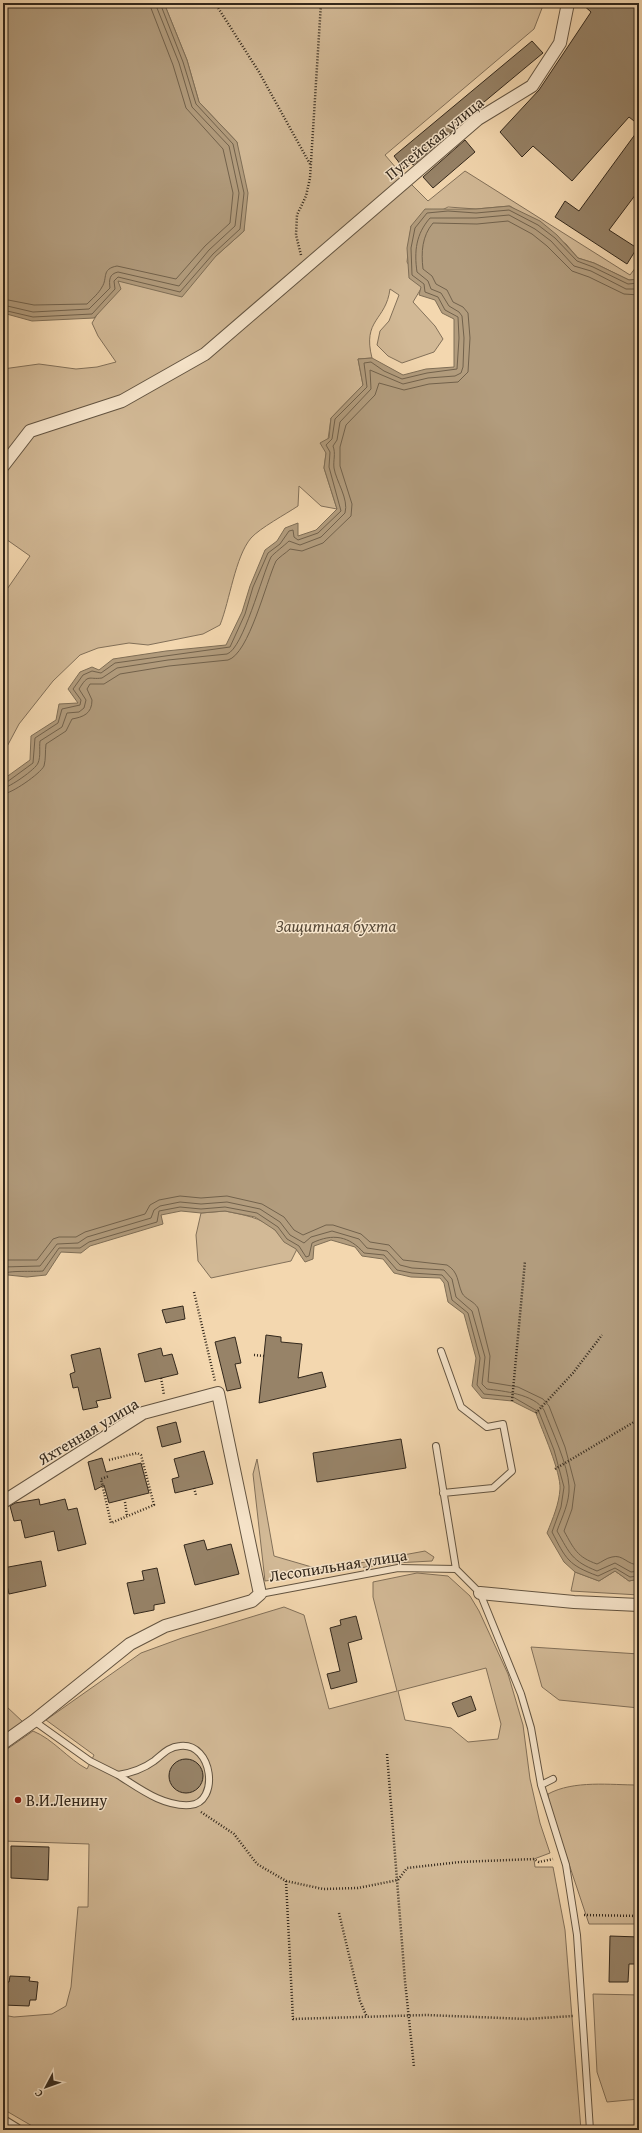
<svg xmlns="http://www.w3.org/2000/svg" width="642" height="2133" viewBox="0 0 642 2133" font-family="'Gentium Book Plus',serif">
<rect width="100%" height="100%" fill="#f3d7af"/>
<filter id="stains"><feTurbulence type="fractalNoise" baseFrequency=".005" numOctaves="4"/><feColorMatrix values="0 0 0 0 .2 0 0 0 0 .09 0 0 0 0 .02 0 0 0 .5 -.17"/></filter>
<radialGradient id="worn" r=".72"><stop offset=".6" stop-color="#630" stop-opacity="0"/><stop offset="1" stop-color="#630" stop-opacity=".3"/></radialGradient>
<path fill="#d2b996" stroke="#827059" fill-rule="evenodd" d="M164,3H544L534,29L385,155L403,176L264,297L265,311L410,183L428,201L465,171L630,275L639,263V279L629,280L594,263L578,258L566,244L510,206L476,209L448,207L411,226L407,262L422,287L413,302L435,326L443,339L434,352L402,363L388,356L377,345L380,331L389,321L399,295L390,289C386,321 362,319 372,358L358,359L363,385L331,418L324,468L337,509L321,506L299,486L298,506C286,514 260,528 251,538C235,557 230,600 220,625L203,634L148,645L129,643L98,648L80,655L53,681L19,724L3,754V595L30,556L3,537V369L39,364L76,369L97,367L116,362L98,336L92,323L117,281L216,256L244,231L237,142L199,102L187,60Z
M225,1211C243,1215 261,1217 275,1230C284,1239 285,1242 297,1249L291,1261L211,1278L198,1261L196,1235L201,1213Z
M257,1459L274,1556L322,1570L425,1551L434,1557L432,1561L395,1563L265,1581L253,1474Z
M615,1571L629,1581L639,1579V1595L571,1591L575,1572L599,1581Z
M417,1573L448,1576L470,1596L479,1611L508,1674L523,1725L530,1779L540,1823L550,1853L534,1859L535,1867H553L565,1930L581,2130H39L3,2109V2015L14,2017L52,2014L66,2006L71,1987L78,1907H88L89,1844L3,1841V1752L33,1731C53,1739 68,1759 87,1769L94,1755L46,1720L141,1653L182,1638L284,1607L304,1615L329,1709L397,1691L373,1597V1582ZM486,1668L501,1724L498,1739L468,1742L451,1728L405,1720L398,1691Z
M531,1647L639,1654V1708L559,1700L542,1687Z
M3,1694L6,1706L24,1723L3,1736Z
M639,1785V1924H589L550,1807L548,1794C574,1780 610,1785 639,1785Z
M593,1994L639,1995V2099L607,2102L597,2072Z"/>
<path fill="#b29c7d" stroke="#7f6e56" d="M3,3H164L187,60L199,102L237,142L248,193L244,231L216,256L182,297L118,281L121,289L94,318L32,321L3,313Z
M509,206L540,221L557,235L578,258L594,263L629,280L639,279V1579L629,1581L615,1571L599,1581L575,1572L564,1562L547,1533C553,1518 559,1504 560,1489C561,1472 542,1430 536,1413L512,1401L482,1398L472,1386L476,1358L464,1314L448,1302L444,1283L440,1278L411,1277L394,1273L383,1259L362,1256L355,1247L331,1240L314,1246L313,1259L305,1262L296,1249L284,1242L275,1230L255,1217L225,1211L201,1213L181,1211L161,1215L163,1224L90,1246L81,1253L61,1252L46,1275L27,1277L8,1275L3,1279V790L5,778L30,760L31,736L56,720L59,704L78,703L68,689L80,672L92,667L99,670L113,659L166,651L226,645L242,612L250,586L265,550L277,541L285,528L298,523V536L316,530L337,509L324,468L326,453L320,443L329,438L331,418L363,385L358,359L372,358L403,375L426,369L454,367V319L442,313L435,300L419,295L421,287L409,278L407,248L411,226L425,209H476Z"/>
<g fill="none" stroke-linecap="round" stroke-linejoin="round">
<path stroke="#72624c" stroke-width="1" d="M3,299L34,305L87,304C92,299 99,293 102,287C108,278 101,269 117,266L176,279L205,246L230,223L233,193L223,149L186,108L173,65L149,3
M3,305L33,312L89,309L110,288C109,280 109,274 118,272L179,286L209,250L235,226L239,193L229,146L192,107L179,63L155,3
M3,310L33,317L92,314L115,289L114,281L118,277L180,292L213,254L240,229L244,193L233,144L196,104L183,62L160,3
M3,783L7,782L33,763L35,738L58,723L62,709L80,705L81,700L73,689L83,675L92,671L101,673L115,663L230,647L245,614L253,587L268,553L280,544L289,531L293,530L294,537L298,540L318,533L341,511L329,467L330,452L326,445L332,439L335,419L367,387L364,363L371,362L384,371L402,379L427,373L457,369L459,338L458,317L445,310L438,297L425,292L424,284L412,275L411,248L415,228L427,213L448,211L476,213L509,210L538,225L555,238L577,261L593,267L628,284L639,283
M3,788C9,788 36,769 38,763C41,756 39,748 40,741L62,727L67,713L79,712L84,708L86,700L79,689C89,673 88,680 102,678L117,668L168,660L227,654C243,649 262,575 271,557C273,554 285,545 289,541L300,545L321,537L345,513C349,499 336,481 334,468C333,460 336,454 333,446L337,440L340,422L371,389L370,370L403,384L428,378L455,376L461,373L463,367L464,338L462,316L459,312L449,306L441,293L431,289L428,281L417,272C414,251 416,234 430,218H476L509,215L535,229L551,241L574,266L591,271L626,289H639
M3,794C11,794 40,774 44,766C46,759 45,751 46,744L66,731L72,719C83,717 92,714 92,700L87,689L90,684H104L120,674L169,666L228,660C249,654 266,582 276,561C279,557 286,553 290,549L302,551L323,543L351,516L352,504L340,466V447L346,425L375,395L379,383L404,390L429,384L458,382L468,372L470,338L468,313L463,307L453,302L447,290L436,284L432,276L423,269C421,252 422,236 433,223L477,224L508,221L532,234L547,246L572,271L589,277L624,294L639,295
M3,1260H37L53,1239L59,1237H76L85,1232L145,1214L150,1205L159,1200L180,1196L201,1198L227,1196L262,1204L284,1217L294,1230L303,1235L326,1225H333L361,1234L370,1242L389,1245L403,1260L447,1265C459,1272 457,1282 462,1293C465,1299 474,1301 478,1308L490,1356L488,1382L518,1387L543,1399L549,1406L565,1447L575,1485L572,1509L564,1531C574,1549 577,1557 597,1564C602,1562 606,1558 612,1557C623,1554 627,1565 639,1565
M3,1267L40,1266L57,1244L78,1243L87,1237L151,1218L154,1210L160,1206L180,1202L201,1204L227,1202L260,1209L280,1222L290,1235L304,1243L311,1237L332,1231L359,1239L367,1248L387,1251L400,1265L412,1268L444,1270L452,1279L456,1297L472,1311L485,1357L482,1384L487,1389C503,1391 534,1394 544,1410C552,1431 568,1465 569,1486C570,1502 562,1517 557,1531C570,1554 572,1561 597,1571L615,1563L631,1572L639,1571
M3,1274C7,1270 34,1272 43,1271L59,1248H80L89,1242L157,1222L159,1211L180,1207L201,1209L225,1207L257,1213L278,1227L287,1239L299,1246L306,1257L309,1256L312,1243C333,1233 349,1236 364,1253L384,1255L397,1270L412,1273L442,1275L448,1282L452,1300L468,1313L480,1358L477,1385L484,1394L513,1397L539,1412L554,1450L564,1487L561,1507L552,1532C566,1559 568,1565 598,1576L615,1568L630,1577L639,1576"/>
</g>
<path fill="#978368" stroke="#33281c" d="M581,3H639V125L629,117L572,181L533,146L522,157L500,132L539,90L591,12Z
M532,41L543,53L454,127L455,129L413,165L411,163L404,169L394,156Z
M639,129V190L609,230L637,248L627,264L555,217L565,201L579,211Z
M465,140L475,152L433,188L423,177Z
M183,1306L185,1319L166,1323L162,1310Z
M266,1335L281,1337V1342L302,1344L298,1378L322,1372L326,1387L259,1403Z
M235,1337L241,1363L235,1364L241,1388L227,1391L215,1342Z
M100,1348L111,1398L96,1401L98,1407L83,1410L78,1387L73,1388L70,1374L75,1372L71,1355Z
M161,1348L163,1356L172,1354L178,1374L145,1382L138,1354Z
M176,1422L181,1442L162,1447L157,1427Z
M401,1439L406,1468L317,1482L313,1453Z
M204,1451L213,1484L175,1493L172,1479L179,1477L174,1459Z
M102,1458L106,1472L141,1463L149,1493L109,1503L104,1485L95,1490L88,1462Z
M39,1499L40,1505L65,1499L68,1510L77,1508L86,1544L58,1551L54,1531L25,1538L21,1520L14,1521L10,1506L15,1503Z
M204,1540L207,1550L231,1544L239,1574L195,1585L184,1545Z
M41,1561L46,1586L9,1594L3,1568Z
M157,1568L165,1603L154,1605V1610L134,1614L127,1583L144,1580L142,1571Z
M356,1616L362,1639L348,1643L357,1682L331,1689L327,1674L340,1671L330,1628L341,1625L340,1620Z
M471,1696L476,1710L458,1717L452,1703Z
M169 1776a17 17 0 1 1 34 0a17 17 0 1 1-34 0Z
M11,1846L49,1847L48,1880L11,1878Z
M610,1936L639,1937V1964H629L628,1982H609Z
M10,1976L30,1977L29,1981L38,1982L36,2000H30L29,2006L3,2005V1982H9Z"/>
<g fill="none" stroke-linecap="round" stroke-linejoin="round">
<defs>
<path id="service" d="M441,1351L461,1407L487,1427L503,1424L512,1471L493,1488L443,1493
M436,1446L456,1569
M260,1594L398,1568L456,1569L480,1593L521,1694L531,1728L541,1785L566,1865L577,1935L590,2130
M34,1721L90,1761L118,1775C131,1773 143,1769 154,1761C163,1754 168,1747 180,1746C213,1742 220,1803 190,1805C163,1807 139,1788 118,1775
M541,1785L553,1779"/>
<path id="minor" d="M3,466L30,431L122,401L205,354L478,119L532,86L560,43L568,3
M3,1502L143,1413L218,1393L260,1594L252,1601L165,1626L130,1644L34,1721L3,1743
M480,1593L574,1602L639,1605
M3,2122L16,2130"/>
</defs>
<use href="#service" stroke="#635441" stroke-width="8"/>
<use href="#minor" stroke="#635441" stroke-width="14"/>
<path stroke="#33281c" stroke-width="2.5" stroke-dasharray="1 2" stroke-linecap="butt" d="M215,3L259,72L310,164
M301,255L296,235L297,215L306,196L310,178L321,3
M194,1292L215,1381
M254,1355L264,1356
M161,1378L164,1395
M512,1401L525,1261
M536,1413L573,1373L602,1335
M109,1460L137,1453L141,1455L154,1505L111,1523L101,1479L109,1476
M555,1469L639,1419
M194,1488L196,1495
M125,1502L127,1516
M387,1754L405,1981L414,2067
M201,1812L234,1834L257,1864L286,1881L323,1889L358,1888L398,1880L407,1868L460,1862L534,1859L539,1862L553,1859
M286,1881L293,2019L426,2015L527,2019L573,2016
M339,1913L360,2001L367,2017
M584,1915L639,1916"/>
<use href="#service" stroke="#f7e5cb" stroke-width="6"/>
<use href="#minor" stroke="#f7e5cb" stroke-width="12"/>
</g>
<circle fill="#8f2418" stroke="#f7e5cb" stroke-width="1.5" cx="18" cy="1800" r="4"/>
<g text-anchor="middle" stroke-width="3" stroke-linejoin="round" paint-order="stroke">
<g font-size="16" fill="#33281c" stroke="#f7e5cb">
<text transform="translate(434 138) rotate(-39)" y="6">Путейская улица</text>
<text transform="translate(88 1431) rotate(-31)" y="6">Яхтенная улица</text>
<text transform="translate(338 1565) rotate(-9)" y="6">Лесопильная улица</text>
</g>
<g font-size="16" fill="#33281c" stroke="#f7e5cb" text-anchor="start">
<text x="26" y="1806">В.И.Ленину</text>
</g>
<g font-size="17" font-style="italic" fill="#594b39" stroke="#f7e5cb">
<text x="336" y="932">Защитная бухта</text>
</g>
</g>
<rect width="642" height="2133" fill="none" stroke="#f3d7af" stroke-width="16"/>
<rect x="4" y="4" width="634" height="2125" fill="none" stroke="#33281c" stroke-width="2"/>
<rect x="8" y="8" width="626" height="2117" fill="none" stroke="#33281c"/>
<g transform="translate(46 2087) rotate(229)" stroke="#f7e5cb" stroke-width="3" paint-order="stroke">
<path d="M0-3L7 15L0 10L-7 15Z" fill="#33281c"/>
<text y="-6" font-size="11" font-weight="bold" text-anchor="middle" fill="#33281c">С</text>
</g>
<rect width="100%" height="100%" filter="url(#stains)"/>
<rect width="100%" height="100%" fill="url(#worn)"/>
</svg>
